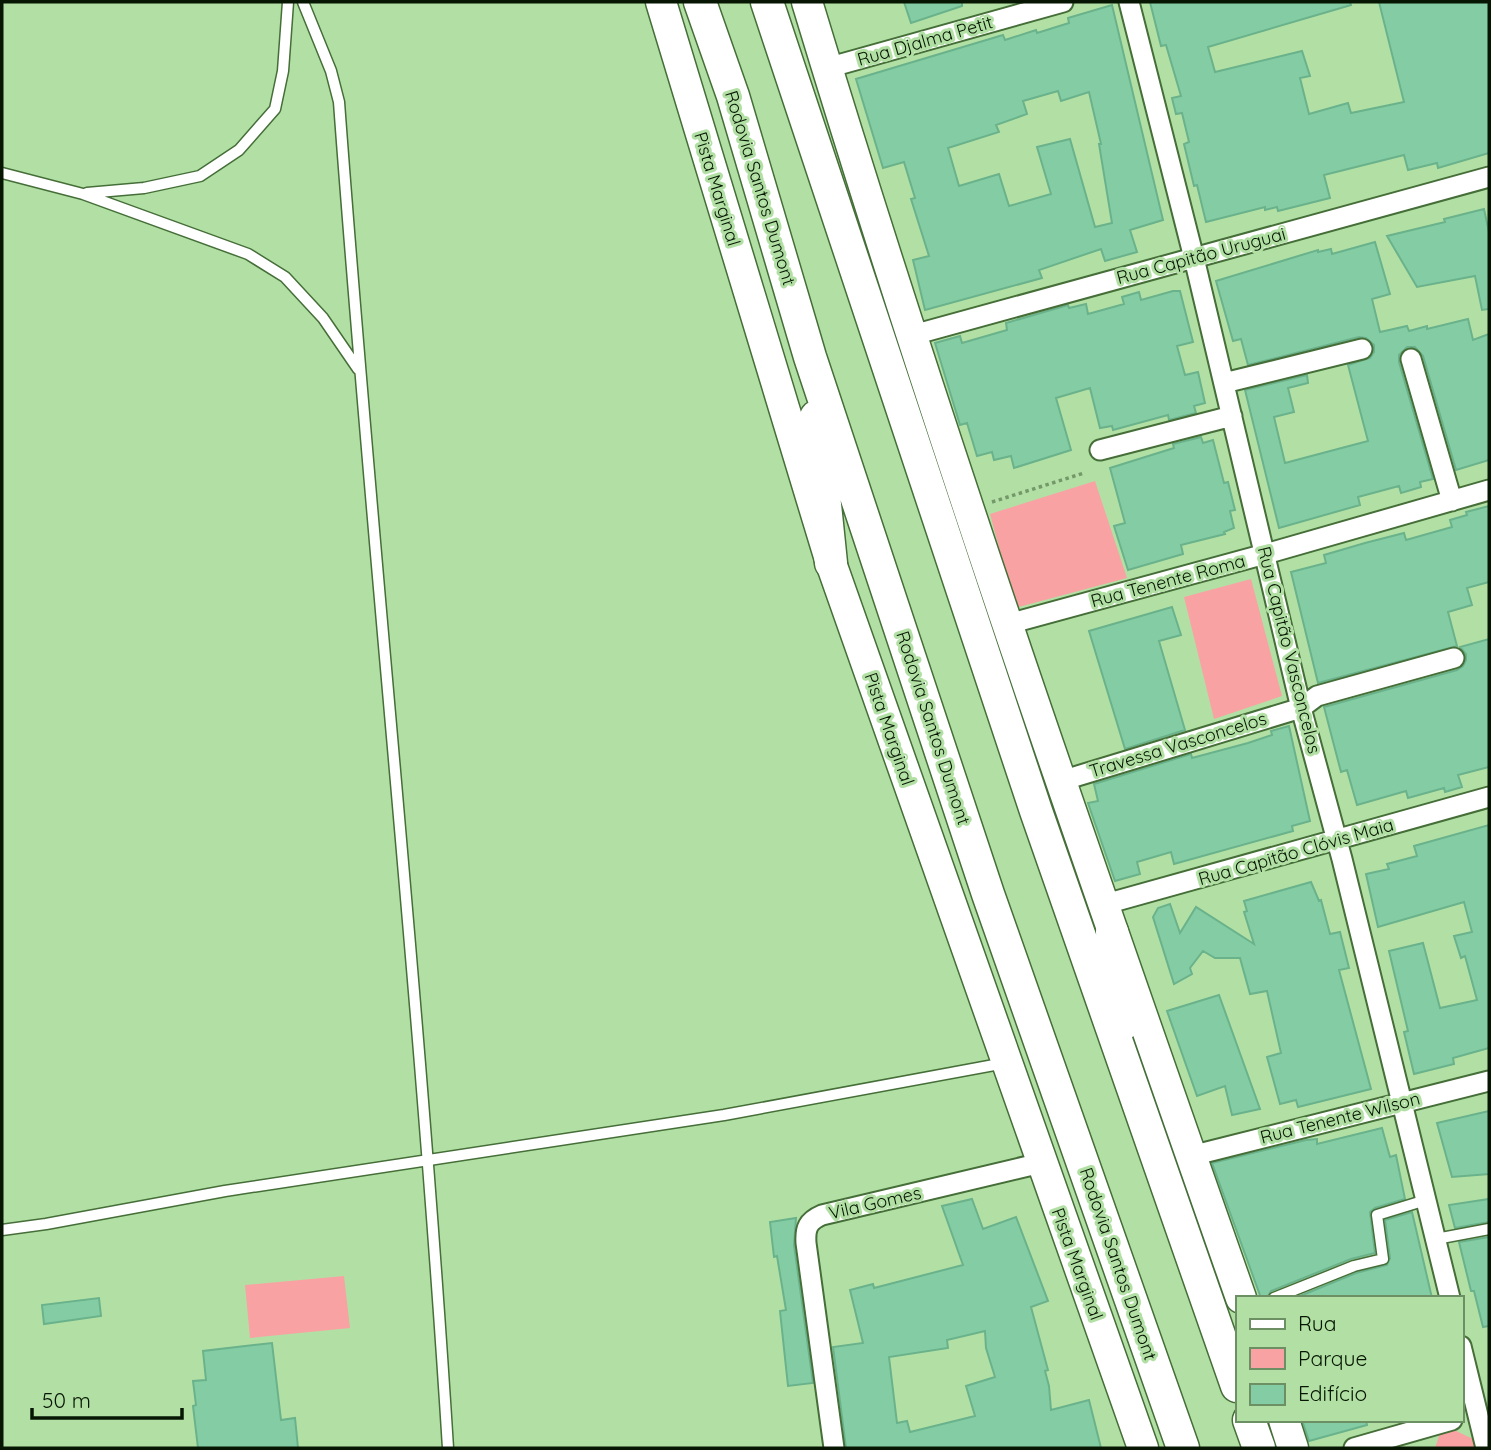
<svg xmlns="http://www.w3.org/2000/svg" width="1491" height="1450" viewBox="0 0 1491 1450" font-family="Quicksand,sans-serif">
<rect width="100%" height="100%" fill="#b2e0a4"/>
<path fill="#f9a2a3" d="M1095,481L1127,578L1015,608L990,514Z
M1251,579L1282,696L1214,719L1184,597Z
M344,1276L350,1328L250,1338L245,1285Z
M1452,1429L1473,1439L1475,1448H1435L1440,1433Z"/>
<path fill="#84cda4" stroke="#6ab28b" stroke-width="2" fill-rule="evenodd" d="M904,2H962V6L911,23Z
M1150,2H1350L1351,5L1208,47L1215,72L1302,51L1310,76L1300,78L1309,114L1348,103L1351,113L1404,102L1379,2H1489V153L1438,168L1437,163L1408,170L1404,155L1324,175L1330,198L1278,211L1277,207L1265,210V207L1206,222L1197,185L1194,186L1184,144L1189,142L1182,113L1176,114L1172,98L1181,96L1166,45L1161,46Z
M1112,5L1163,220L1130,230L1137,252L1105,261L1101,249L1039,270L1042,278L925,310L913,260L929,256L911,199L915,198L904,162L883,168L856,79L1003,35L1005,40L1036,30L1037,33L1069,23L1068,18ZM1058,91L1061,101L1089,92L1101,144H1099L1112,223L1095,227L1070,139L1037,147L1051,194L1009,206L999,174L959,186L948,148L999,132L996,125L1027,114L1023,101Z
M1484,209L1489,232V309L1482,310L1475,276L1417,287L1387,236L1445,222L1444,219Z
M1375,242L1390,294L1372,299L1380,332L1407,326L1409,331L1427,326V329L1468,319L1473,340L1489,334V460L1456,470L1423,356L1415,347H1407L1399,355V362L1433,479L1420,482L1421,487L1401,493L1399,486L1358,497L1360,505L1279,528L1245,390L1307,375L1308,383L1288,388L1294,412L1274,417L1285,463L1368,441L1348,365L1370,358L1374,352V345L1366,338L1359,337L1248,365L1241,339L1233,341L1216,281L1318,250V252L1331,249L1332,254Z
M1173,291H1180L1193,342L1177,346L1185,375L1198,372L1205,403L1194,406L1196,413L1169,420L1168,415L1113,430L1112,426L1100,428L1090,388L1056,398L1071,450L1014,468L1011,456L994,460L992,452L977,456L967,423L960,425L935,343L960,336L962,343L1007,330L1006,323L1068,305L1069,308L1086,304L1088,314L1124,304L1122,297L1139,292L1141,300Z
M1201,437L1203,443L1213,440L1224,483L1228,482L1235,510L1230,511L1234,528L1224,532L1225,534L1181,545L1183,554L1128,570L1114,526L1125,523L1110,468L1174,448L1173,444Z
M1489,506V582L1467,588L1472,605L1448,612L1457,646L1318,683L1291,572L1326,563L1324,555L1365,543L1404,533L1406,540L1452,527L1450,520L1467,515L1466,512Z
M1172,607L1181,635L1159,641L1185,730L1125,749L1089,631Z
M1489,639V767L1458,775L1462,787L1445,792L1444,788L1408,798L1406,791L1357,805L1347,770L1341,772L1324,707L1457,670L1463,666L1466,660V654L1460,647Z
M1289,726L1310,821L1292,826L1293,831L1174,864L1171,852L1137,862L1140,874L1115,881L1088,803L1098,801L1094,784L1191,754L1192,758L1248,743L1272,735L1271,731Z
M1489,825V1048L1453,1058L1454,1064L1414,1074L1404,1032L1408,1031L1389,951L1423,943L1440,1008L1477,1000L1465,956L1461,958L1454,936L1472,932L1464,902L1378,927L1366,874L1389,869L1387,864L1417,856L1414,846Z
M1311,882L1319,901L1321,900L1330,934L1340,932L1349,968L1339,970L1371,1089L1298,1107L1296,1100L1280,1104L1267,1057L1281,1053L1267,991L1250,994L1240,958H1215L1203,951L1190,968L1192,974L1174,984L1153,917L1158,908L1170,904L1180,933L1196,907L1254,944L1244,912L1247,911L1244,901Z
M1219,995L1228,1020L1260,1109L1232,1115L1225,1086L1197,1096L1167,1011Z
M1489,1111V1174L1452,1177L1437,1123Z
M1382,1128L1390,1157L1396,1155L1405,1199L1375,1208L1370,1212L1375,1253L1351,1259L1271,1291L1267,1298H1261L1212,1163L1306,1140L1317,1139V1144Z
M972,1199L983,1229L1016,1217L1048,1301L1031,1307L1048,1370L1045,1371L1049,1386L1051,1410L1089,1400L1101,1448H846L833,1347L863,1343L850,1290L873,1284L874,1288L963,1265L942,1206ZM985,1331L986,1348L995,1377L966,1386L975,1416L910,1432L907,1421L897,1423L889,1357L948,1348L947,1340Z
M1489,1199V1222L1455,1228L1449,1205Z
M1412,1212L1432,1298H1295L1356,1273L1387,1265L1390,1258L1385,1220Z
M796,1218L794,1245L813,1383L788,1386L780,1311L786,1310L777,1256L774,1257L770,1222Z
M1489,1237V1326L1483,1327L1474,1291H1471L1459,1242Z
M99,1298L101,1316L44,1324L42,1305Z
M272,1343L281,1420L295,1418L298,1448H198L193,1406L196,1405L193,1381L206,1380L203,1351Z
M1302,1420H1366L1367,1425L1309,1441Z"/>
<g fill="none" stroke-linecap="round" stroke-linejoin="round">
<defs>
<path id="service" d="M303,2L331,71L339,102C372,551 420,999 448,1448
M2,173L83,194L248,254L285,277L323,318L358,369
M87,193L144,188L200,176L239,150L275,109L283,71L288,2
M2,1230L46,1224L225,1191L724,1115L1005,1063
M1436,1239L1489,1229
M1274,1298L1354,1266L1383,1259L1377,1215L1426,1200"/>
<path id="minor" d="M1129,2L1194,258L1301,708L1342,859L1450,1298
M827,68L1063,2
M913,335L1489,177
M1411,359L1452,501
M1224,383L1362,349
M1100,450L1232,416
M1008,624L1276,551L1489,490
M1061,781L1301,708L1317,696L1454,658
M1102,905L1489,797
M1191,1156L1489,1081
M1461,1346L1486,1448
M834,1448L806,1243C805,1228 808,1221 822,1215L1041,1163
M1354,1448L1452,1420"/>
<path id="primary" d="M661,2L831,563L1143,1448
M807,2C939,438 1090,868 1241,1298
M1284,1420L1293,1448"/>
<path id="trunk" d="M700,2L733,96L810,357L988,894L1183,1448
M767,2L1036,811L1237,1386
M816,417L831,563
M1112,932L1123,1024
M1249,1420L1259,1448"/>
</defs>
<use href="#service" stroke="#456e38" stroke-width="13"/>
<use href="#minor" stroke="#456e38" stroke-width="23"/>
<use href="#primary" stroke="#456e38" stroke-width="33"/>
<use href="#trunk" stroke="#456e38" stroke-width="35"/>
<path stroke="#74986a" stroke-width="3.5" stroke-dasharray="3.5 3.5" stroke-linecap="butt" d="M992,502L1084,473"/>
<use href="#service" stroke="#fff" stroke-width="10"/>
<use href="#minor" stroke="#fff" stroke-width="19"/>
<use href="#primary" stroke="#fff" stroke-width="30"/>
<use href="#trunk" stroke="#fff" stroke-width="32"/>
</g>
<g text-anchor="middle" stroke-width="6" stroke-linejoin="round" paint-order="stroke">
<g font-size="18" fill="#061603" stroke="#b2e0a4">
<text transform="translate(925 41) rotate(-16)" y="6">Rua Djalma Petit</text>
<text transform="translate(760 188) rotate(73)" y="6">Rodovia Santos Dumont</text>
<text transform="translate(717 189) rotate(73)" y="6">Pista Marginal</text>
<text transform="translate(1201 256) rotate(-15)" y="6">Rua Capitão Uruguai</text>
<text transform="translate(1168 581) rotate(-15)" y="6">Rua Tenente Roma</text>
<text transform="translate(1289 650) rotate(76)" y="6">Rua Capitão Vasconcelos</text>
<text transform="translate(933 728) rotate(72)" y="6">Rodovia Santos Dumont</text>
<text transform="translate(889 729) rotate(71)" y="6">Pista Marginal</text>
<text transform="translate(1178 745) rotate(-17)" y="6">Travessa Vasconcelos</text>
<text transform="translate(1296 852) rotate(-16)" y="6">Rua Capitão Clóvis Maia</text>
<text transform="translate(1340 1118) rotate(-14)" y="6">Rua Tenente Wilson</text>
<text transform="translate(875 1203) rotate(-13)" y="6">Vila Gomes</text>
<text transform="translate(1077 1264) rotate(70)" y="6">Pista Marginal</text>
<text transform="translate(1118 1264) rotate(71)" y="6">Rodovia Santos Dumont</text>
</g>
</g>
<rect width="1491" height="1450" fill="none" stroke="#061603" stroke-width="7"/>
<rect x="1236" y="1296" width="228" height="126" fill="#b2e0a4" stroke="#6d8f64" stroke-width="2"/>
<rect x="1250" y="1319" width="35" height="10" fill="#ffffff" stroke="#6d8f64" stroke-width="2"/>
<text x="1298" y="1331" font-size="21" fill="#061603">Rua</text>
<rect x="1250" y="1348" width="35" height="21" fill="#f9a2a3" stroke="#6d8f64" stroke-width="2"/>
<text x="1298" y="1366" font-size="21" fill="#061603">Parque</text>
<rect x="1250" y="1384" width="35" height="21" fill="#84cda4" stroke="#6d8f64" stroke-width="2"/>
<text x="1298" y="1401" font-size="21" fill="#061603">Edifício</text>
<path d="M32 1408v10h150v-10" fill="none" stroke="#061603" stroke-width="3.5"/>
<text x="42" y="1408" font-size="21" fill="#061603" stroke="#b2e0a4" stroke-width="5" paint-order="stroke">50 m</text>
</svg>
